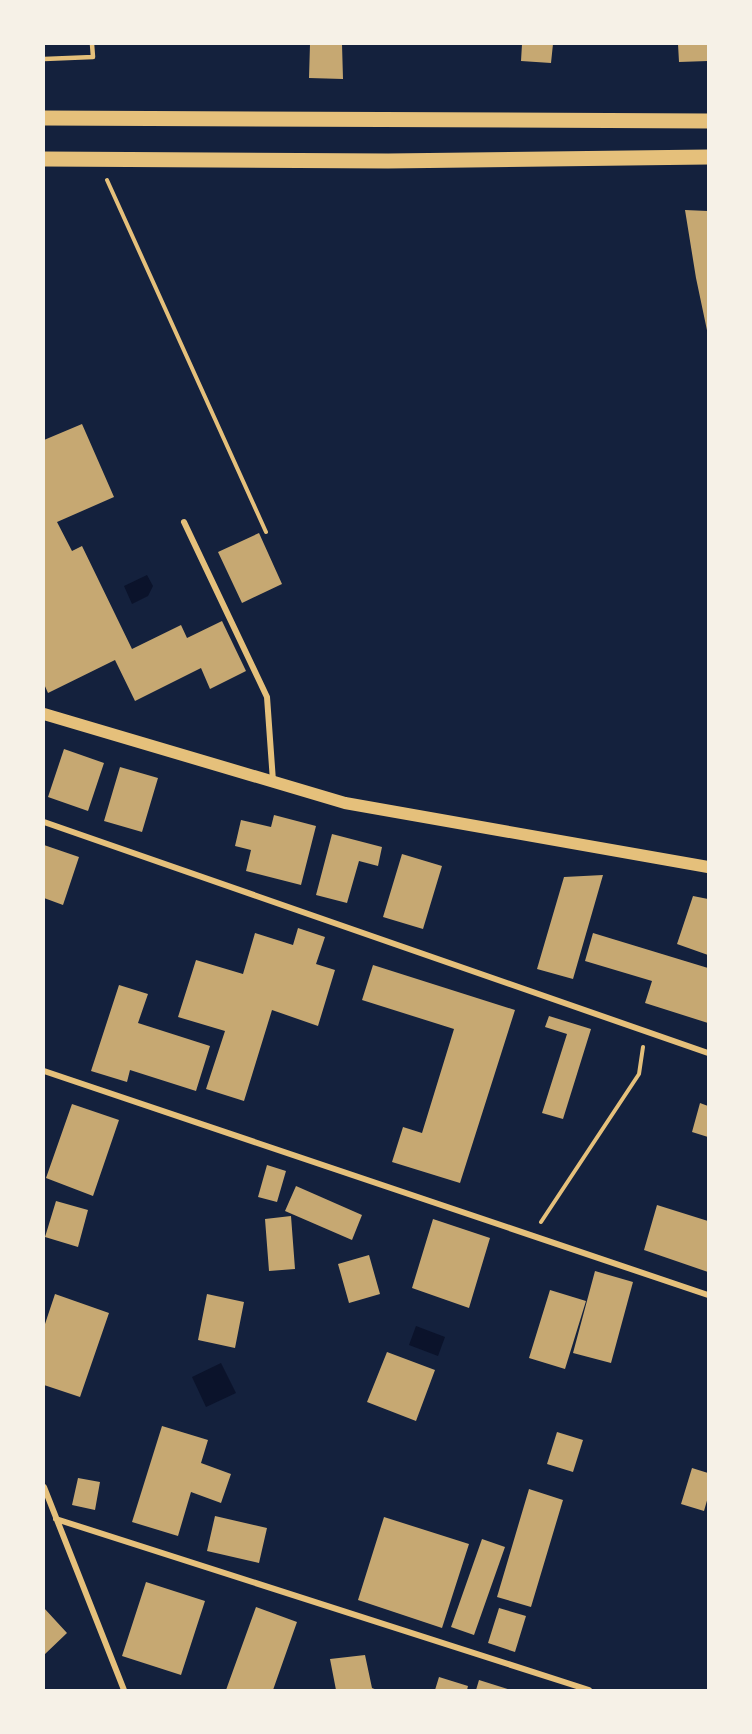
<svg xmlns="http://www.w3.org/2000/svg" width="752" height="1734" viewBox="0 0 752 1734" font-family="Ubuntu,sans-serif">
<rect width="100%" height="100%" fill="#14213d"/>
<path fill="#0b132b" d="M147,575L153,586L148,596L132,604L124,586Z
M416,1326L445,1337L438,1356L409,1345Z
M221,1363L236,1393L206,1407L192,1377Z"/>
<path fill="#c6a872" d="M310,44H342L343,79L309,78Z
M522,44H553L551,63L521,61Z
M678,44H708V61L679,62Z
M685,210L708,211V335L696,278Z
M82,424L114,497L57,522L72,551L82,546L132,649L181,625L187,638L222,621L246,671L210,689L201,668L135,701L115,660L48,693L44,684V440Z
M259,533L282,584L242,603L218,552Z
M64,749L104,763L88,811L48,797Z
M120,767L158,778L142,832L104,821Z
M274,815L316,826L301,885L246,871L251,850L235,846L241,820L271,827Z
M332,834L382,847L378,866L359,861L347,903L316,895Z
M44,845L79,857L63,905L44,898Z
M402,854L442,866L423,929L383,917Z
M603,875L573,979L537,969L564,877Z
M693,896L708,899V955L677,944Z
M298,928L325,937L316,964L335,970L318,1026L272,1010L244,1101L206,1089L225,1031L178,1017L196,960L243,974L255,933L293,945Z
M593,933L708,968V1023L645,1003L652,981L585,961Z
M373,965L515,1010L460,1183L392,1162L403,1127L422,1133L454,1029L362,1000Z
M119,985L148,994L138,1023L210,1046L196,1091L130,1070L127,1082L91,1071Z
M549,1016L591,1029L563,1119L542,1113L567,1034L545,1027Z
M700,1103L708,1106V1137L692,1132Z
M72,1104L119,1120L93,1196L46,1178Z
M267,1165L286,1171L277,1202L258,1197Z
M296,1186L362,1215L352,1240L285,1211Z
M56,1201L88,1210L78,1247L45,1237Z
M657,1205L708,1221V1272L644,1250Z
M291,1216L295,1269L269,1271L265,1219Z
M433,1219L490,1238L469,1308L412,1288Z
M369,1255L380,1294L349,1303L338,1264Z
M595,1271L633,1282L611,1363L573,1353Z
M550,1290L586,1301L565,1369L529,1358Z
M55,1294L109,1313L80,1397L44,1385V1327Z
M207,1294L244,1302L235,1348L198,1340Z
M387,1352L435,1370L416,1421L367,1402Z
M162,1426L208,1440L201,1463L231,1474L221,1503L191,1492L178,1536L132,1522Z
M557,1432L583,1440L573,1472L547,1464Z
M692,1468L708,1473V1497L704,1511L681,1504Z
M78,1478L100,1482L95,1510L72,1505Z
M529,1489L563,1500L531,1607L497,1597Z
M215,1516L267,1528L259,1563L207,1551Z
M384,1517L469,1544L442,1628L358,1600Z
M482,1539L505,1547L474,1635L451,1627Z
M146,1582L205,1601L181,1675L122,1656Z
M256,1607L297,1622L273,1690H226Z
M44,1608L67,1633L44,1655Z
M499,1608L526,1616L515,1652L488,1643Z
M365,1655L372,1688L377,1690H336L330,1659Z
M439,1677L468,1686L467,1690H435Z
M479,1680L511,1690H476Z"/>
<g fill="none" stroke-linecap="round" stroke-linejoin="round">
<path stroke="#e5c07b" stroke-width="4" d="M107,180L266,532
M541,1222L639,1074L643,1047"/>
<path stroke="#e5c07b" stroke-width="4.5" d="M44,59L93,57L92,44"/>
<path stroke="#e5c07b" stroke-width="6" d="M184,522L267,697L273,781
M44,822L708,1053
M44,1071L708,1295
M44,1487L124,1690
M56,1519L589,1690"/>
<path stroke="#e5c07b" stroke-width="12" d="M44,714L345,803L708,867"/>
<path stroke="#e5c07b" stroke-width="15" d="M44,118L708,121
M44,159L388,161L708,157"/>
</g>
<rect width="752" height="1734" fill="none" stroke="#f6f1e7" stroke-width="90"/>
</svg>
